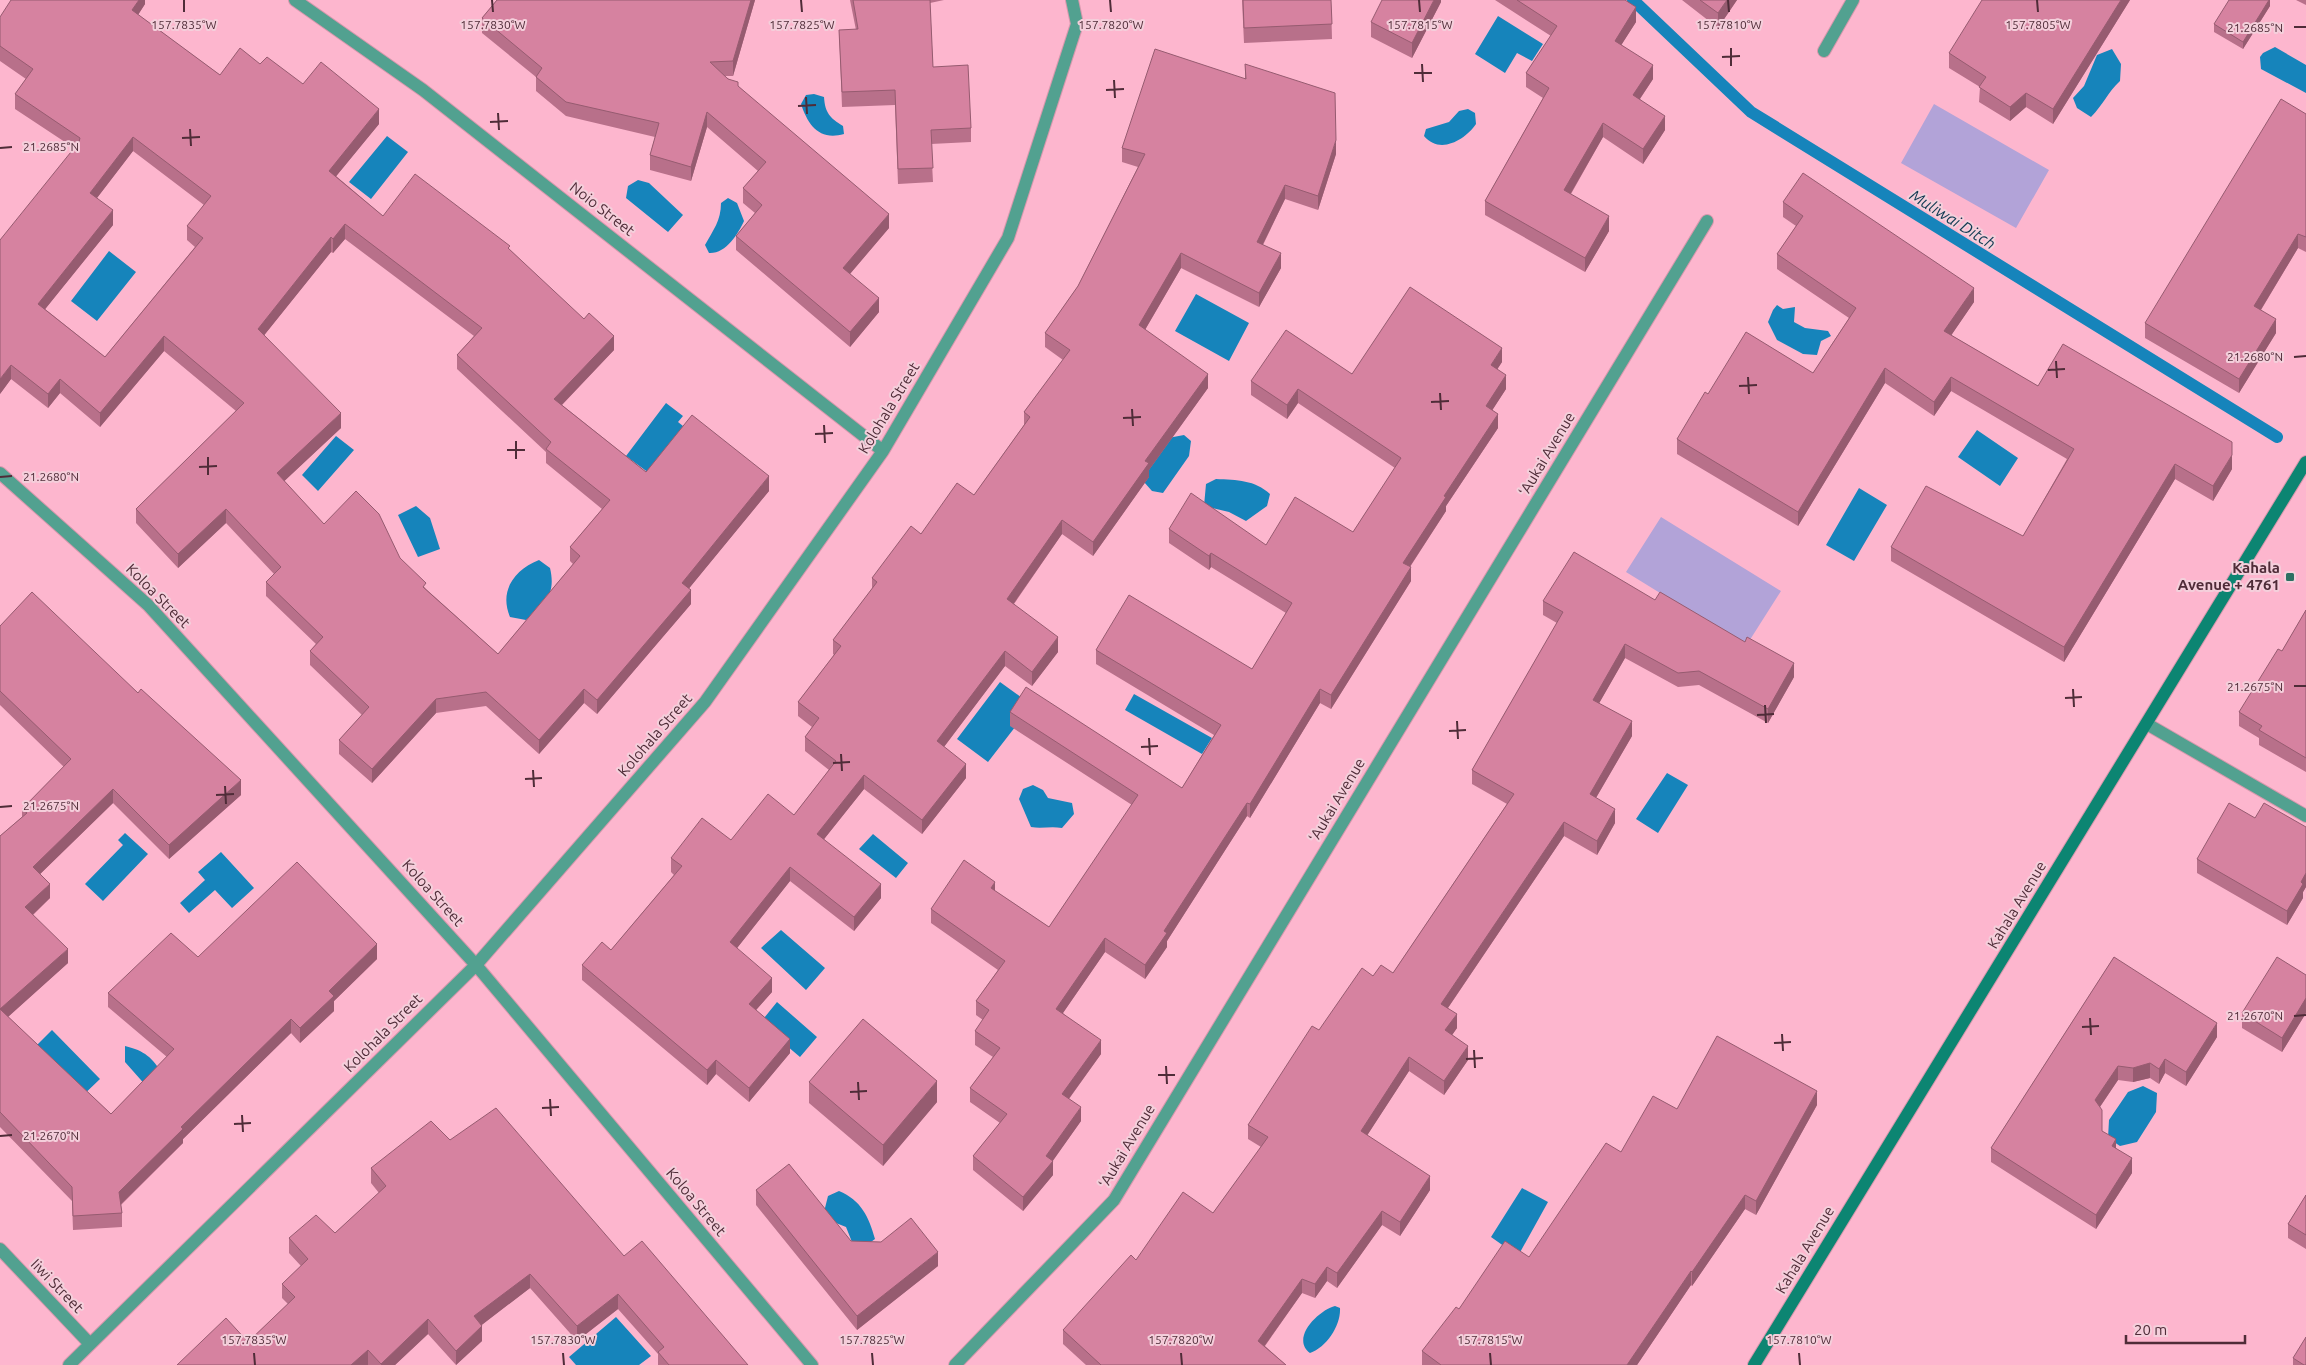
<svg xmlns="http://www.w3.org/2000/svg" width="2306" height="1365" viewBox="0 0 2306 1365" font-family="Ubuntu,sans-serif">
<rect width="100%" height="100%" fill="#fdb6ce"/>
<path fill="#b2a3d8" d="M1934,104L2049,170L2016,228L1901,163Z
M1661,517L1781,591L1746,646L1626,572Z"/>
<path fill="#1684bb" d="M1498,16L1543,44L1532,61L1517,53L1505,73L1475,54Z
M2275,47L2306,65V93L2261,69L2260,57L2263,53Z
M2112,49L2121,64L2120,81C2108,92 2103,105 2091,117L2077,108L2073,98L2084,86L2097,55Z
M814,94L824,97C825,113 830,118 843,126L844,134C819,141 808,125 801,104L806,95Z
M1468,109L1475,113L1476,124C1465,140 1440,155 1424,136L1426,129L1449,122L1459,111Z
M387,136L408,152L371,199L349,182Z
M638,180L649,183L683,215L668,232L626,198L628,186Z
M728,198L737,203L744,221C738,234 726,254 709,253L705,245C713,230 721,221 721,203Z
M109,251L136,272L97,321L71,301Z
M1196,294L1249,323L1229,361L1175,331Z
M1777,305L1783,309L1795,307L1794,322L1805,328L1828,331L1831,336L1821,341L1817,355L1803,354L1777,340L1768,322L1773,310Z
M666,403L683,416L678,422L688,430L653,476L626,456Z
M1977,430L2018,458L2000,486L1958,457Z
M1184,435L1191,441L1189,456L1163,493L1152,491L1144,482L1145,474L1168,438Z
M336,436L354,450L318,491L302,475Z
M1216,479C1237,480 1255,480 1270,494L1267,506L1246,521L1229,512L1204,506L1206,484Z
M1859,488L1887,505L1854,561L1826,545Z
M416,506L430,518L440,549L418,557L398,515Z
M539,560L550,568C556,593 546,606 526,620L510,617C499,591 514,570 539,560Z
M1000,682L1032,705L988,762L957,739Z
M1134,694L1212,738L1202,754L1125,710Z
M1667,773L1688,785L1658,833L1636,819Z
M1033,785L1043,790L1048,798L1072,803L1074,814L1062,828C1050,826 1042,829 1031,827L1019,799L1023,789Z
M125,833L148,854L103,901L85,884L123,845L118,840Z
M873,834L908,863L896,878L859,849Z
M221,852L254,888L232,908L215,890L189,913L180,903L205,880L198,872Z
M781,930L825,968L806,990L761,948Z
M777,1002L817,1037L800,1057L760,1023Z
M52,1030L100,1079L76,1102L29,1053Z
M125,1046C145,1051 152,1057 163,1075L148,1088L125,1062Z
M2143,1086L2157,1093L2156,1112L2137,1142L2120,1146L2108,1138L2109,1120L2128,1092Z
M1522,1188L1548,1202L1518,1256L1491,1237Z
M839,1191C861,1200 869,1217 875,1239L868,1244L852,1242L846,1227L836,1223L824,1212L828,1196Z
M1335,1306L1340,1308C1341,1325 1327,1347 1310,1353C1290,1338 1319,1310 1335,1306Z
M616,1317L651,1356L639,1365H576L569,1357Z"/>
<g fill="none" stroke-linecap="round" stroke-linejoin="round">
<path stroke="#1684bb" stroke-width="12" d="M1633,0L1751,112L2277,437"/>
<defs>
<path id="street" d="M295,0L423,90L883,451
M1824,51L1853,0
M0,473L148,605L476,965L812,1365
M2147,724L2306,816
M0,1249L90,1344
M69,1365L476,965L705,702L883,451L1008,238L1077,24L1072,0
M955,1365L1114,1200L1707,221"/>
<path id="secondary" d="M1754,1365L2306,462"/>
</defs>
<use href="#street" stroke="#d798ad" stroke-width="14"/>
<use href="#secondary" stroke="#d798ad" stroke-width="14"/>
<use href="#street" stroke="#52a190" stroke-width="12"/>
<use href="#secondary" stroke="#0c8572" stroke-width="12"/>
</g>
<path fill="#b8708a" fill-rule="evenodd" d="M145,0V4L138,15L220,75L260,64L303,84L379,124L336,176L383,216L510,250L614,350L562,405L646,472L769,491L689,588L691,604L597,714L584,703L539,754L486,706L436,713L372,783L339,754V740L362,715L310,665V651L316,644L266,596V582L274,574L226,523L178,568L136,523V509L236,411L164,351L100,427L60,393L48,408L11,379L0,394L74,148L15,109V94L26,79L0,61V17ZM133,151L204,205L187,226V240L195,247L105,357L45,309L113,225L97,198ZM345,239L474,336L457,355V369L546,452V463L602,509L570,547V561L573,564L498,654L426,589L400,558L324,524L284,481L341,428L264,335L331,252L333,253Z
M497,0H755L733,76H725L738,86L889,228L850,274L879,312L850,347L736,250V236L755,213L743,203V188L758,171L707,127L691,181L650,170V155L655,137L566,116L536,91V77L482,33V18Z
M850,0H944L930,3L933,67L971,128V142L931,144L933,182L898,184L895,105L842,107L839,30H856Z
M1242,0H1331L1332,39L1244,43Z
M1441,0V2L1412,58L1371,37V22Z
M1495,0H1625L1636,22L1621,45L1653,79L1640,99L1665,130L1643,164L1603,137L1571,194L1609,231L1585,272L1485,215V201L1543,98L1526,87V73L1551,36Z
M1682,0H1737L1718,28Z
M2130,0L2053,124L2026,107L2010,121L1979,102L1980,87L1949,68V53Z
M2270,0V6L2243,49L2214,32V24Z
M2296,0H2306V5Z
M1245,64L1336,154L1318,210L1285,199L1263,245L1281,268L1259,307L1181,268L1145,330L1208,388L1149,470V477L1093,556L1062,534L1014,604L1058,652L1032,686L1005,666L944,747L966,778L922,834L864,789L824,839L881,898L854,931L790,881L737,948L772,992L756,1010L790,1053L749,1102L716,1074L707,1085L582,980V965L611,950L674,875L671,872V858L731,840L794,815L829,770L805,751V737L812,727L798,716V702L834,655L833,654V640L872,589V578L921,534L974,495L1024,425V412L1063,360L1045,347V333L1078,286L1138,167L1122,162V148L1245,79Z
M2306,114V252L2298,248L2261,310L2276,333L2239,393L2145,338V323Z
M1783,202L1974,302L1951,335L2038,386L2232,469L2213,501L2175,479L2064,662L1891,561V547L2023,536L2067,459L1951,391L1934,416L1885,383L1798,526L1677,454V439L1708,394L1813,373L1849,318L1777,269V254L1796,226L1783,217Z
M1502,362L1497,369L1506,389L1492,410L1498,428L1446,506V511L1410,567L1411,581L1331,709L1320,703L1250,818L1247,816L1167,941V947L1145,979L1105,952L1063,1013L1101,1054L1069,1099L1081,1121L1052,1161L1053,1175L1023,1211L973,1170V1156L1000,1123L970,1102V1088L993,1057L975,1045V1031L983,1020L976,1015V1001L998,970L931,923V909L995,891L1049,927L1132,805L1010,726V712L1182,788L1214,735L1096,664V650L1252,669L1286,613L1211,567L1209,570L1169,543V529L1266,545L1353,532L1395,468L1298,403L1287,419L1251,395V381Z
M1655,600L1794,677L1768,723L1699,685L1678,687L1625,658L1599,703L1632,736L1596,798L1615,823L1597,855L1564,836L1448,1008L1457,1028L1452,1035L1468,1060L1444,1095L1409,1071L1367,1135L1430,1190L1400,1236L1382,1225L1337,1288L1327,1281L1315,1298L1302,1293L1265,1346L1286,1365H1086L1063,1344V1330L1136,1260L1213,1213L1261,1147L1248,1139V1125L1319,1030L1373,976L1393,973L1507,804L1472,784V770L1557,623L1543,615V601Z
M2306,610V772L2259,745V738L2239,726V712L2282,651Z
M0,626L241,795L169,859L113,803L40,874L50,898L33,915L68,963L8,1017L111,1114L167,1057L108,1007V993L198,957L377,959L334,1001V1011L300,1043L291,1033L183,1139V1143L121,1205L122,1213V1227L73,1230L72,1201L0,1127V836L22,817V809L64,767L0,705Z
M2306,827V887L2303,892V898L2287,925L2197,873V859Z
M2114,957L2217,1037L2186,1086L2165,1073L2159,1084L2150,1078L2133,1082L2118,1080L2100,1107L2102,1131L2116,1148L2132,1173L2096,1229L1991,1162V1148Z
M2306,975V1013L2282,1052L2242,1028V1013Z
M809,1082L937,1102L883,1166L809,1103Z
M1817,1105L1756,1215L1745,1209L1692,1286L1691,1285L1637,1365H1422V1351L1459,1309L1529,1257L1621,1152L1677,1109Z
M450,1140L624,1256L748,1365H658V1354L618,1309L577,1341L530,1288L481,1325L482,1341L456,1365L428,1334L395,1365H177L248,1342L288,1304L282,1298V1284L301,1266L289,1253V1238L335,1233L379,1193L371,1183V1168Z
M756,1190L851,1241L938,1266L857,1330L756,1205Z
M2306,1195V1249L2288,1238V1224Z
M2293,1358L2306,1365H2293Z"/>
<path fill="#965b70" d="M139,0H145V4L132,24V10Z
M751,0H755L733,76V61Z
M1434,0H1441V2L1412,58V43Z
M1727,0H1737L1718,28V13Z
M2121,0H2130L2053,124V109Z
M2269,0H2270V6L2243,49V42Z
M1636,7V22L1615,55V41Z
M1653,65V79L1633,109V95Z
M2026,93V107L2010,121V107Z
M379,109V124L329,185V171Z
M707,112V127L691,181V167Z
M1665,116V130L1643,164V149Z
M1603,123V137L1564,205V190Z
M133,137V151L90,207V193Z
M1336,140V154L1318,210V196Z
M1285,185V199L1257,256V242Z
M113,210V225L38,318V304Z
M889,214V228L843,282V268Z
M1609,216V231L1585,272V258Z
M345,224V239L333,253V239Z
M2298,234V248L2254,321V306Z
M331,237V252L258,343V329Z
M1181,253V268L1139,340V325Z
M1281,253V268L1259,307V293Z
M1974,288V302L1944,346V331Z
M879,298V312L850,347V332Z
M2276,319V333L2239,393V379Z
M164,336V351L100,427V413Z
M614,336V350L554,413V399Z
M1502,348V362L1491,379V365Z
M11,365V379L0,394V379Z
M1885,368V383L1798,526V512Z
M1208,374V388L1149,470V477L1093,556V542L1145,461Z
M1506,375V389L1486,420V406Z
M1951,377V391L1934,416V402Z
M60,379V393L48,408V394Z
M1298,389V403L1287,419V405Z
M341,413V428L277,488V473Z
M1498,414V428L1446,506V511L1403,577V563L1444,496Z
M2232,455V469L2213,501V486Z
M2175,464V479L2064,662V647Z
M769,476V491L682,597V583Z
M226,509V523L178,568V554Z
M1062,520V534L1007,613V599Z
M1211,553V567L1209,570V556Z
M1411,567V581L1331,709V695Z
M691,590V604L597,714V700Z
M1058,637V652L1032,686V672Z
M1625,644V658L1593,714V700Z
M1005,651V666L937,756V741Z
M1794,663V677L1768,723V709Z
M584,689V703L539,754V740Z
M1320,689V703L1250,818V804Z
M436,699V713L372,783V769Z
M1632,721V736L1590,808V794Z
M966,764V778L922,834V820Z
M864,775V789L817,848V834Z
M241,780V795L169,859V845Z
M113,789V803L33,881V867Z
M1247,803V816L1167,941V947L1145,979V965L1164,931Z
M1615,809V823L1597,855V841Z
M1564,822V836L1441,1018V1004Z
M790,867V881L730,957V942Z
M2306,873V887L2303,892V898L2287,925V911L2301,882Z
M995,882V895L991,888Z
M50,884V898L25,922V907Z
M881,884V898L854,931V917Z
M1105,938V952L1056,1023V1009Z
M377,944V959L334,1001V1011L300,1043V1028L329,991Z
M68,949V963L0,1024V1009Z
M772,978V992L749,1018V1004Z
M2306,998V1013L2282,1052V1038Z
M1457,1014V1028L1445,1045V1030Z
M291,1019V1033L183,1139V1143L119,1206V1192L181,1127Z
M2217,1023V1037L2186,1086V1072Z
M790,1039V1053L749,1102V1088Z
M1101,1040V1054L1062,1108V1094Z
M1468,1046V1060L1444,1095V1081Z
M1409,1057V1071L1361,1145V1131Z
M2165,1059V1073L2159,1084V1069Z
M716,1060V1074L707,1085V1070Z
M2150,1063V1078L2133,1082V1068Z
M2118,1066V1080L2095,1114V1100Z
M937,1081V1102L883,1166V1145Z
M1817,1091V1105L1756,1215V1201Z
M1081,1107V1121L1050,1165L1053,1161V1175L1023,1211V1197L1046,1156Z
M2116,1139V1154L2112,1146Z
M2132,1158V1173L2096,1229V1215Z
M1430,1176V1190L1400,1236V1222Z
M1745,1195V1209L1692,1286V1272Z
M1382,1211V1225L1337,1288V1273Z
M938,1252V1266L857,1330V1316Z
M1327,1267V1281L1315,1298V1284Z
M1691,1271V1285L1637,1365H1627Z
M530,1274V1288L474,1331V1316Z
M1302,1279V1293L1258,1355V1341Z
M618,1294V1309L577,1341V1326Z
M428,1319V1334L395,1365H381V1364Z
M482,1326V1341L456,1365V1351Z
M368,1350V1365H351Z"/>
<path fill="#d682a0" stroke="#965b70" fill-rule="evenodd" d="M11,0H139L132,10L220,75L240,48L260,64L267,57L303,84L321,62L379,109L329,171L383,216L415,174L510,246L508,248L584,319L589,313L614,336L554,399L646,472L692,415L769,476L682,583L691,590L597,700L584,689L539,740L486,692L436,699L372,769L339,740L369,707L310,651L323,637L266,582L281,567L226,509L178,554L136,509L244,403L164,336L100,413L60,379L48,394L11,365L0,379V240L79,142L80,138L15,94L33,69L0,46V17ZM133,137L211,196L187,226L203,238L105,357L38,304L113,210L90,193ZM345,224L482,328L457,355L551,442L546,449L610,500L570,547L580,556L498,654L423,587L426,583L400,558L379,514L356,491L324,524L277,473L341,413L258,329L331,237L333,239Z
M497,0H751L733,61L710,62L728,79L738,82V86L889,214L843,268L879,298L850,332L736,236L762,205L743,188L766,162L707,112L691,167L650,155L659,123L566,102L536,77L542,68L482,18Z
M853,0H930L933,67L968,65L971,128L931,130L933,168L898,169L895,90L842,92L839,30L858,29Z
M1243,0H1331L1332,24L1244,28Z
M1382,0H1434L1412,43L1371,22Z
M1517,0H1625L1636,7L1615,41L1653,65L1633,95L1665,116L1643,149L1603,123L1564,190L1609,216L1585,258L1485,201L1549,88L1526,73L1557,26Z
M1700,0H1727L1718,13Z
M1982,0H2121L2053,109L2026,93L2010,107L1979,87L1986,77L1949,53Z
M2229,0H2269L2243,42L2214,24Z
M1155,49L1246,79L1245,64L1335,93L1336,140L1318,196L1285,185L1257,242L1281,253L1259,293L1181,253L1139,325L1208,374L1145,461L1149,463L1093,542L1062,520L1007,599L1058,637L1032,672L1005,651L937,741L966,764L922,820L864,775L817,834L881,884L854,917L790,867L730,942L772,978L749,1004L790,1039L749,1088L716,1060L707,1070L582,965L602,942L611,950L682,866L671,858L702,818L731,840L768,794L794,815L836,761L805,737L819,718L798,702L841,646L833,640L877,582L872,578L911,526L921,534L957,483L974,495L1030,417L1024,412L1070,350L1045,333L1078,286L1145,154L1122,148Z
M2281,99L2306,114V237L2298,234L2254,306L2276,319L2239,379L2145,323Z
M1803,173L1974,288L1944,331L2038,386L2063,344L2232,442V455L2213,486L2175,464L2064,647L1891,547L1926,486L2023,536L2074,449L1951,377L1934,402L1885,368L1798,512L1677,439L1705,392L1708,394L1746,332L1813,373L1856,308L1777,254L1803,216L1783,202Z
M1410,287L1502,348L1491,365L1506,375L1486,406L1498,414L1444,496L1446,497L1403,563L1411,567L1331,695L1320,689L1250,804L1247,803L1164,931L1167,933L1145,965L1105,938L1056,1009L1101,1040L1062,1094L1081,1107L1046,1156L1053,1161L1023,1197L973,1156L1007,1114L970,1088L1000,1048L975,1031L989,1010L976,1001L1005,961L931,909L964,860L995,882L991,888L1049,927L1138,795L1010,712L1026,687L1182,788L1221,725L1096,650L1129,595L1252,669L1292,603L1211,553L1209,556L1169,529L1191,493L1266,545L1295,497L1353,532L1401,458L1298,389L1287,405L1251,381L1286,330L1352,374Z
M1574,552L1655,600L1660,592L1745,642L1747,637L1794,663L1768,709L1699,671L1678,673L1625,644L1593,700L1632,721L1590,794L1615,809L1597,841L1564,822L1441,1004L1457,1014L1445,1030L1468,1046L1444,1081L1409,1057L1361,1131L1430,1176L1400,1222L1382,1211L1337,1273L1327,1267L1315,1284L1302,1279L1258,1341L1286,1365H1101L1063,1330L1131,1255L1136,1260L1183,1192L1213,1213L1268,1137L1248,1125L1312,1026L1319,1030L1362,968L1373,976L1381,965L1393,973L1514,794L1472,770L1563,612L1543,601Z
M32,592L138,693L141,689L241,780L169,845L113,789L33,867L50,884L25,907L68,949L0,1009V836L27,813L22,809L71,759L0,691V626Z
M2306,610V758L2259,730L2262,726L2239,712L2278,649L2282,651Z
M2229,803L2255,818L2264,803L2306,827V873L2301,882L2303,884L2287,911L2197,859Z
M297,862L377,944L329,991L334,996L300,1028L291,1019L181,1127L183,1129L119,1192L122,1213L73,1216L72,1187L0,1112V1009L111,1114L174,1049L108,993L171,933L198,957Z
M2114,957L2217,1023L2186,1072L2165,1059L2159,1069L2150,1063L2133,1068L2118,1066L2095,1100L2102,1110V1131L2116,1139L2112,1146L2132,1158L2096,1215L1991,1148Z
M2277,957L2306,975V998L2282,1038L2242,1013Z
M863,1019L937,1081L883,1145L809,1082Z
M1717,1036L1817,1091L1756,1201L1745,1195L1692,1272L1691,1271L1627,1365H1441L1422,1351L1456,1307L1459,1309L1505,1241L1529,1257L1606,1143L1621,1152L1653,1096L1677,1109Z
M496,1108L624,1256L642,1241L748,1365H669L658,1352L664,1347L618,1294L577,1326L530,1274L474,1316L482,1326L456,1351L428,1319L381,1364L368,1350L351,1365H177L226,1318L248,1342L295,1297L282,1284L308,1259L289,1238L316,1215L335,1233L386,1186L371,1168L431,1121L450,1140Z
M789,1164L851,1241L881,1242L911,1218L938,1252L857,1316L756,1190Z
M2306,1195V1235L2288,1224Z
M2306,1337V1365H2304L2293,1358Z"/>
<path fill="none" stroke="#4f2c38" stroke-width="2" d="M184,0V12M492,0L493,12M801,0L802,12M1110,0L1111,12M1419,0L1420,12M1728,0L1729,12M2037,0L2038,12M2294,27H2306M1731,48V66M1722,57L1740,56M1422,64L1423,82M1414,73H1432M1114,80L1115,98M1106,90L1124,89M806,97L807,114M798,106L816,105M498,113L499,130M490,122L508,121M190,129L191,146M182,138L200,137M0,148L12,147M2294,357L2306,356M2056,361L2057,378M2048,370L2065,369M1748,377L1749,394M1739,386L1757,385M1440,393L1441,410M1431,402L1449,401M1132,409L1133,426M1123,418L1141,417M824,425L825,443M815,434L833,433M516,441V459M507,450H525M208,457V475M199,467L217,466M0,477L12,476M2294,686H2306M2073,689L2074,707M2065,698L2082,697M1765,705L1766,723M1757,715L1774,714M1457,721L1458,739M1449,731L1466,730M1149,738L1150,755M1141,747L1158,746M841,754L842,771M833,763L850,762M533,770L534,787M525,779L542,778M225,786L226,804M216,795L234,794M0,807L12,806M2294,1016L2306,1015M2090,1018L2091,1035M2082,1027L2099,1026M1782,1034L1783,1051M1774,1043L1791,1042M1474,1050L1475,1068M1466,1059L1483,1058M1166,1066L1167,1084M1158,1075H1175M858,1082L859,1100M850,1092L867,1091M550,1099L551,1116M542,1108L559,1107M242,1115L243,1132M234,1124L251,1123M0,1136L12,1135M254,1353L255,1365M563,1353L564,1365M872,1353L873,1365M1181,1353L1182,1365M1490,1353L1491,1365M1799,1353L1800,1365"/>
<rect fill="#2c7062" stroke="#f4cfdb" stroke-width="2" x="2285" y="572" width="10" height="10" rx="2.5"/>
<g text-anchor="middle" stroke-width="4" stroke-linejoin="round" paint-order="stroke">
<g font-size="15" fill="#4f2c38" stroke="#f4cfdb">
<text transform="translate(602 209) rotate(38)" y="5">Noio Street</text>
<text transform="translate(889 408) rotate(-59)" y="5">Kolohala Street</text>
<text transform="translate(1547 454) rotate(-59)" y="5">ʻAukai Avenue</text>
<text transform="translate(158 596) rotate(45)" y="5">Koloa Street</text>
<text transform="translate(655 735) rotate(-49)" y="5">Kolohala Street</text>
<text transform="translate(1337 800) rotate(-59)" y="5">ʻAukai Avenue</text>
<text transform="translate(433 893) rotate(48)" y="5">Koloa Street</text>
<text transform="translate(2017 905) rotate(-59)" y="5">Kahala Avenue</text>
<text transform="translate(383 1033) rotate(-45)" y="5">Kolohala Street</text>
<text transform="translate(1127 1146) rotate(-59)" y="5">ʻAukai Avenue</text>
<text transform="translate(696 1202) rotate(50)" y="5">Koloa Street</text>
<text transform="translate(1805 1250) rotate(-59)" y="5">Kahala Avenue</text>
<text transform="translate(57 1286) rotate(46)" y="5">Iiwi Street</text>
</g>
<g font-size="15" font-weight="bold" fill="#4f2c38" stroke="#f4cfdb" text-anchor="end">
<text x="2280" y="573">Kahala<tspan x="2280" dy="17">Avenue + 4761</tspan></text>
</g>
<g font-size="16" font-style="italic" fill="#0e3850" stroke="#f4cfdb">
<text transform="translate(1953 219) rotate(32)" y="6">Muliwai Ditch</text>
</g>
</g>
<g font-size="12" text-anchor="middle" fill="#4f2c38" stroke="#f4cfdb" stroke-width="4" stroke-linejoin="round" paint-order="stroke">
<text x="184" y="29">157.7835°W</text>
<text x="493" y="29">157.7830°W</text>
<text x="802" y="29">157.7825°W</text>
<text x="1111" y="29">157.7820°W</text>
<text x="1420" y="29">157.7815°W</text>
<text x="1729" y="29">157.7810°W</text>
<text x="2038" y="29">157.7805°W</text>
<text x="2255" y="32">21.2685°N</text>
<text x="51" y="151">21.2685°N</text>
<text x="2255" y="361">21.2680°N</text>
<text x="51" y="481">21.2680°N</text>
<text x="2255" y="691">21.2675°N</text>
<text x="51" y="810">21.2675°N</text>
<text x="2255" y="1020">21.2670°N</text>
<text x="51" y="1140">21.2670°N</text>
<text x="254" y="1344">157.7835°W</text>
<text x="563" y="1344">157.7830°W</text>
<text x="872" y="1344">157.7825°W</text>
<text x="1181" y="1344">157.7820°W</text>
<text x="1490" y="1344">157.7815°W</text>
<text x="1799" y="1344">157.7810°W</text>
</g>
<path d="M2126 1335v8h119v-8" fill="none" stroke="#4f2c38" stroke-width="2.5"/>
<text x="2134" y="1335" font-size="15" fill="#4f2c38" stroke="#f4cfdb" stroke-width="4" paint-order="stroke">20 m</text>
</svg>
